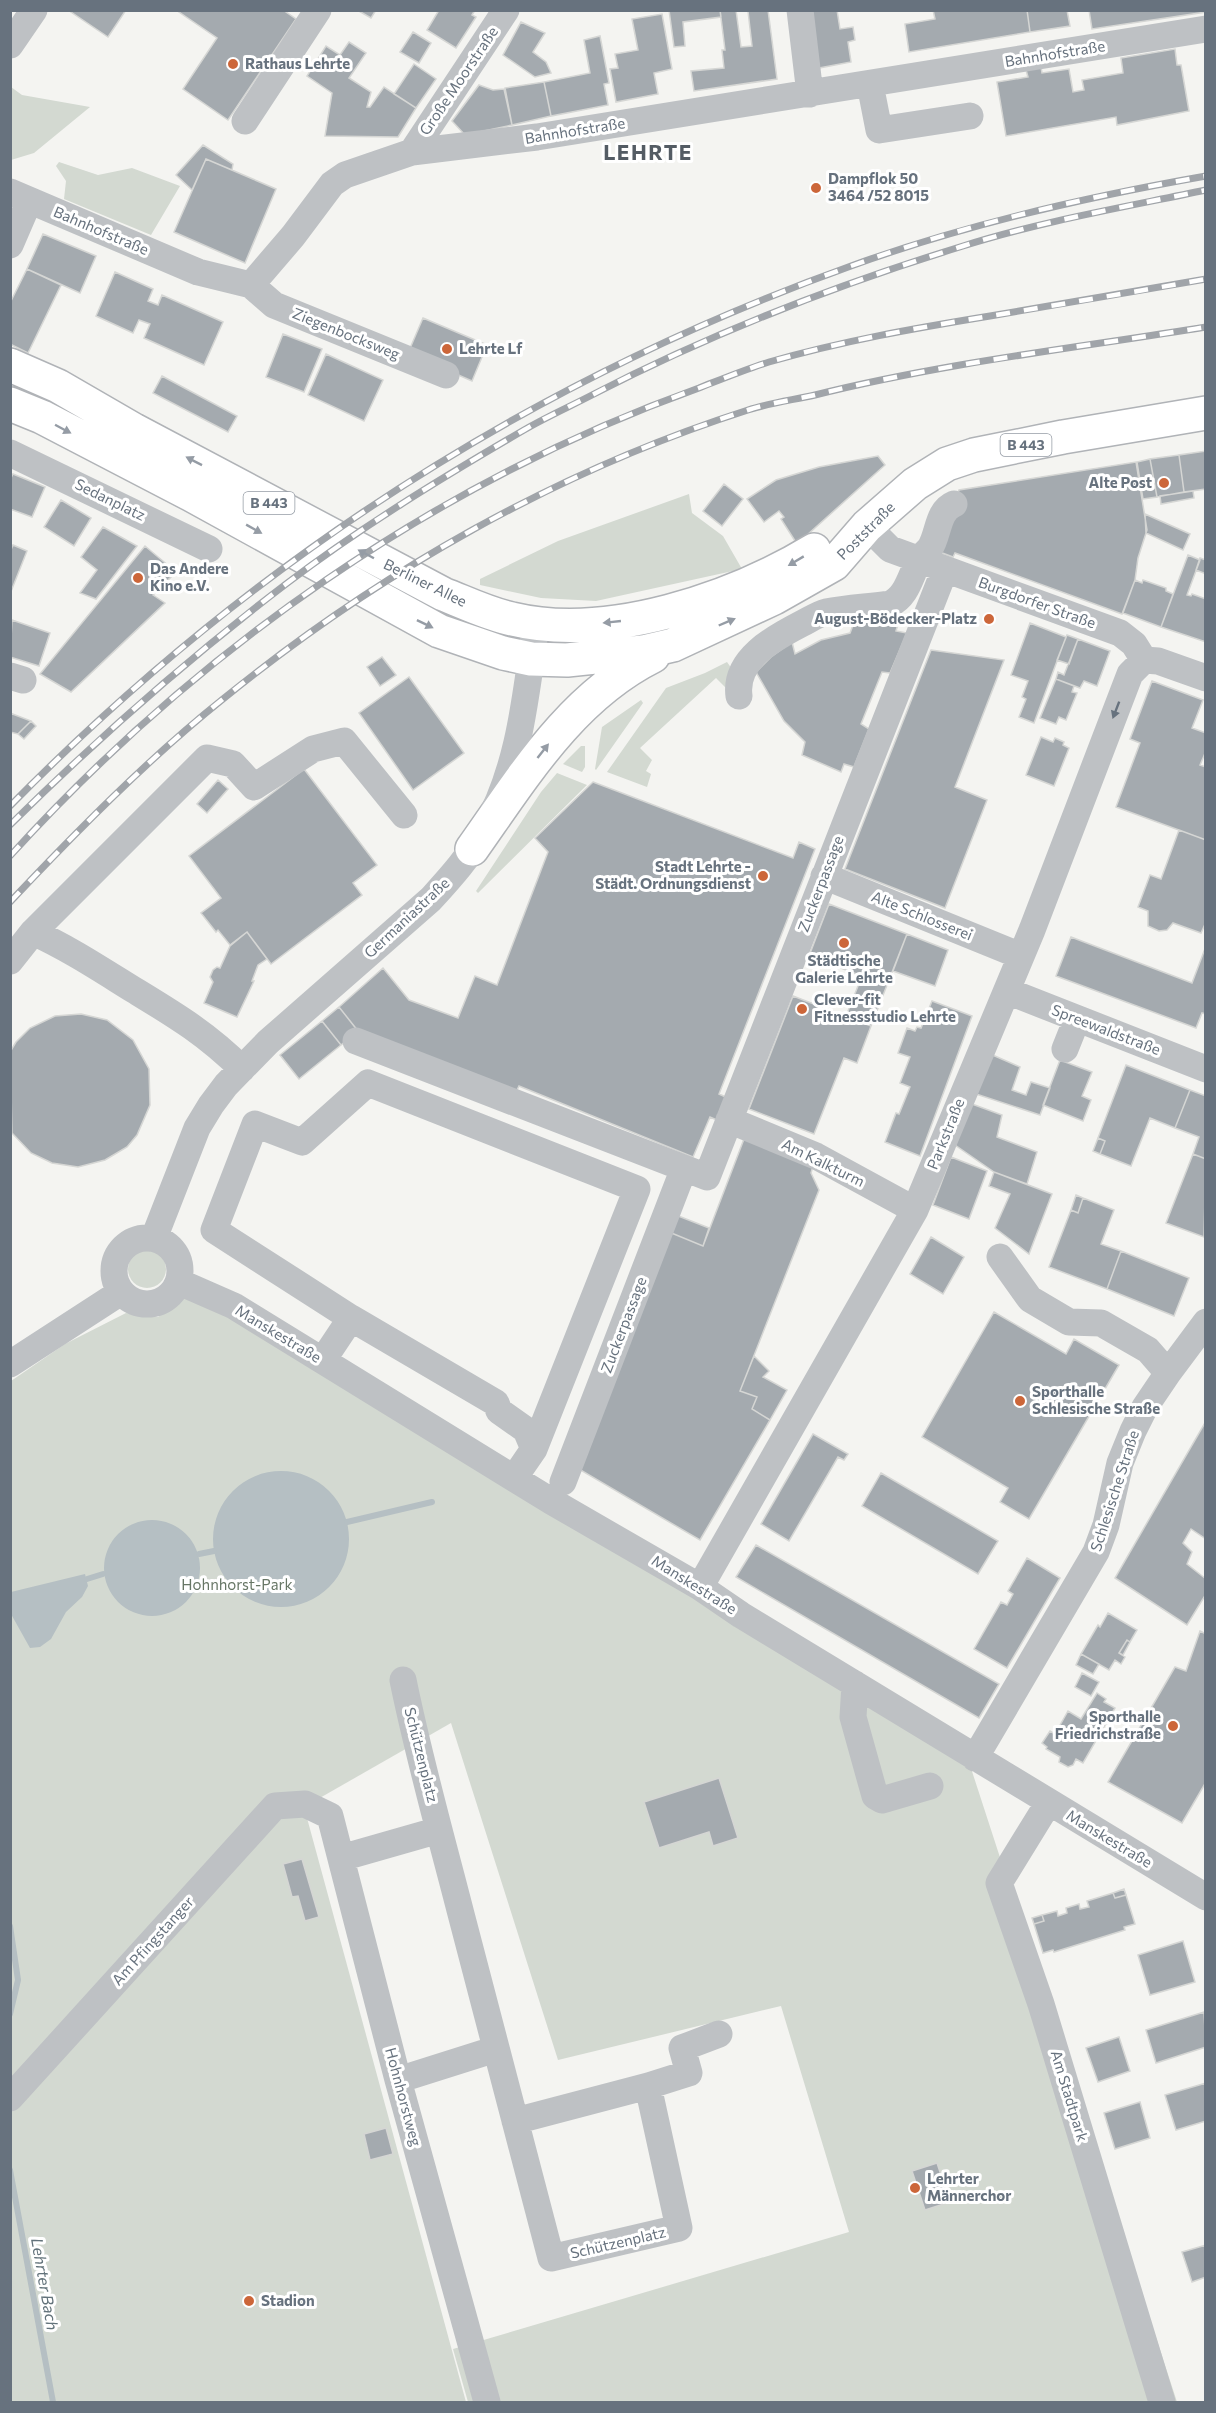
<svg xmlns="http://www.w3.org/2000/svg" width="1216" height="2413" viewBox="0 0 1216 2413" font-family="Commissioner,sans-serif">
<rect width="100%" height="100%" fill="#f4f4f1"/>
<path fill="#d3d9d1" d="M11,87L22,95L90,107L34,153L11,160Z
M59,162L98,175L132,168L180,186L151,235L64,199L66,181L56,166Z
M689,494L692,513L723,536L742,569L596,601L541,598L480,585V579L558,541Z
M727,662L732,669L727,689L716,678L640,748L652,760L646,771L651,774L647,787L607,772L666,688L705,673Z
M641,700L643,703L596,770L595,769L602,727Z
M581,746H585V767L582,772L563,764Z
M557,773L587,785L478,893L476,891L541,792Z
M128 1269a19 19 0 1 1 38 0a19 19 0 1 1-38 0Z
M189,1293L968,1759L1177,2402H468L453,2349L849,2232L781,2006L558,2060L451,1723L304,1807L466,2402H11V1381L65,1344L126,1313L158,1317Z"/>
<path fill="#b5bfc3" d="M213 1539a68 68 0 1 1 136 0a68 68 0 1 1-136 0Z
M104 1568a48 48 0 1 1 96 0a48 48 0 1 1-96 0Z
M85,1574L88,1586L82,1597L66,1612L51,1639L40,1647L30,1648L11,1614V1592Z"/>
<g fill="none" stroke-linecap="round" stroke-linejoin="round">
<path stroke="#b5bfc3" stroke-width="6" d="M347,1522L432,1502
M199,1554L214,1551
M87,1579L103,1574
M10,1926L18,1980L10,2014
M10,2170L53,2402"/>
</g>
<path fill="#a4aaaf" stroke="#d5d6d4" stroke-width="1.5" d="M68,10H126L108,37Z
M176,10H283L296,19L228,120L183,89L217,38Z
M357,10H376L371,18Z
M439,10H475L472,15L476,17L456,48L427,30Z
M669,10H720L721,17L683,22L685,46L674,47Z
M720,10H736L741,47L752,46L748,11L768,10L777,79L694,91L691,71L724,68L722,50H725Z
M809,10H837L840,29L853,27L855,40L848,42L851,62L819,68Z
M933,10H1027L1030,32L909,52L905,24L935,19Z
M1027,10H1067L1070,26L1030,32Z
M1089,10H1206V12L1092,29Z
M662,14L672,69L654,73L658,94L616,102L610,69L618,68L615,54L638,50L632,19Z
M521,22L545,33L533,52L546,62L551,73L535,77L503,55Z
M413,32L431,43L419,63L400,52Z
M600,36L609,83L604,84L608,105L551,116L544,82L590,73L584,40Z
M349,42L366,53L349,78L371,92L367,107H370L384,87L416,108L398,137L325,136L332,93L307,76L326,46L340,55Z
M1175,49L1177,65H1181L1189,111L1117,125L1116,117L1006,136L997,82L1028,77L1026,70L1041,67L1042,73L1069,69L1073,92L1084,90L1082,80L1123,73L1121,58Z
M414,64L436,79L416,108L394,94Z
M544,82L551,116L512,125L505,88Z
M479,85L493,90L504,89L512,125L465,135L452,121Z
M203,145L233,164L232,170L206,159L192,190L176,175Z
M206,159L276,189L245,263L174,232Z
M43,234L96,256L80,293L27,269Z
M27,269L61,285L28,353L10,344V303Z
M115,272L153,289L148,301L158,305L162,295L223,322L204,365L144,338L150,324L139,320L133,333L96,316Z
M423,318L487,345L472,381L408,353Z
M283,334L322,349L304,392L266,377Z
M326,354L383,380L364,421L308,395Z
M162,376L237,416L228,432L153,393Z
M1206,451V489L1184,492L1179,455Z
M1179,455L1184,492L1157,497L1150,459Z
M878,456L885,465L797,544L781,519L784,517L779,511L764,522L747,499L776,480L819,467Z
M1150,459L1157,497L1143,499L1137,462Z
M1136,462L1147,530L1138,558L1135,580L1122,614L955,553L953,557L937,551L959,490Z
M13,474L45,487L32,517L10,509V480Z
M724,484L743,499L722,526L703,511Z
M1193,491L1194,498L1161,504L1160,496Z
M61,500L91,518L74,546L44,527Z
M1145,514L1190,534L1183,550L1146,533Z
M103,527L137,546L96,599L80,593L97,570L81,557Z
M13,545L27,551L10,594V552Z
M145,546L176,572L153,595L165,603L71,692L40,674Z
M1188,555L1200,560L1187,595L1191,596L1192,594L1206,599V642L1161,627Z
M1200,558L1206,560V574L1196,570Z
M1135,580L1142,583L1143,580L1166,588V591L1173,594L1161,627L1123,613Z
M12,620L50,633L39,666L10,657Z
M855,620L899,621L896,631L907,633L890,673L882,672L861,724L869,729L854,767L844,764L841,772L802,755L805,742L784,721L756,672L771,657L792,642L795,654L821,640L850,633Z
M1030,623L1066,637L1034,723L1019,717L1026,699L1022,697L1028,681L1011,675Z
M1067,635L1078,639L1069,664L1057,660Z
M1078,639L1110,651L1097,686L1084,681L1080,688L1056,679L1058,672L1064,675Z
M931,650L1004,660L955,787L987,800L945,908L845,869Z
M382,657L396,675L380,686L367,667Z
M409,677L464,753L413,790L359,713Z
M1056,679L1074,686L1072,692L1077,693L1066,720L1059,717L1056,724L1040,718Z
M1152,681L1203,700L1192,728L1206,733V751L1200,765L1206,767V840L1116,807L1140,743L1130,739Z
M10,713L31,721L18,734L10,732Z
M31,721L36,726L24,739L18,734Z
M1041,737L1053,742L1055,738L1064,742L1063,745L1069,748L1054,786L1026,775Z
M304,769L377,865L353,883L362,895L271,964L247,932L230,945L218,930L216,932L201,913L221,898L189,856Z
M218,780L228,789L207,813L197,804Z
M593,782L793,858L799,842L815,849L719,1094L728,1098L719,1121L710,1117L693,1157L519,1086L516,1092L358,1031L339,1007L383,968L409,1000L458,1018L475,976L497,985L548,852L535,838Z
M1179,830L1206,840V922L1201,933L1173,923L1167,930L1159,931L1148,926V911L1138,907L1150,875L1161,879Z
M829,904L907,934L871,1026L846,1016L862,976L809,956Z
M247,932L267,959L258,965L252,981H254L237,1017L204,1003L213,982L210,977L213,970L217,967L220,968L230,946Z
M907,934L948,950L935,986L893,971Z
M1071,937L1192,983L1206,946V1014L1202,1013L1196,1028L1056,976Z
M793,996L871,1026L857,1063L844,1058L814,1134L749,1109Z
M932,1001L972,1016L920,1156L885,1142L896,1113L899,1114L910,1087L900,1083L910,1057L898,1053L907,1028L915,1031L917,1027L921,1028Z
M339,1007L358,1031L341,1045L322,1021Z
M81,1014L107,1020L133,1040L149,1069L150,1105L137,1135L127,1147L105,1160L78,1167L52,1163L31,1153L12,1133L10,1052L16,1042L30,1028L55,1016Z
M322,1021L341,1045L299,1079L280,1055Z
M988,1053L1020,1067L1012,1090L1026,1095L1031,1082L1050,1088L1040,1115L973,1093Z
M1060,1060L1092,1072L1082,1096L1091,1100L1083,1121L1043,1105Z
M1126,1065L1190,1090L1175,1128L1150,1118L1131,1166L1100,1154L1105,1141L1098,1138Z
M1190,1090L1206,1096V1159L1193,1154L1199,1137L1175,1128Z
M972,1104L1002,1115L997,1137L1037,1152L1027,1184L994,1172L955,1145Z
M1098,1138L1105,1141L1100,1154L1093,1151Z
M744,1139L813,1166L811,1173L819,1190L740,1391L757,1397L752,1409L770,1420L700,1540L577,1468L669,1232L703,1246Z
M1193,1154L1206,1159L1204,1237L1166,1223Z
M951,1157L987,1171L969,1219L933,1205Z
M994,1172L1052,1194L1029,1254L995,1228L1010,1194L989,1186Z
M1076,1195L1083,1198L1078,1213L1071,1210Z
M1083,1198L1114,1210L1101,1244L1121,1251L1107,1289L1049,1267L1071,1210L1078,1213Z
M658,1208L709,1228L703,1246L669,1232Z
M931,1237L964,1257L943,1294L910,1274Z
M1121,1251L1189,1278L1174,1316L1107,1289Z
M994,1312L1066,1354L1074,1339L1119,1365L1029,1519L1000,1502L1008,1488L922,1437Z
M754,1356L769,1371L763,1377L787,1390L770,1420L752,1409L757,1397L740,1391Z
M1206,1421V1539L1191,1529L1183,1543L1192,1552L1187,1564L1206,1579V1594L1187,1625L1115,1578Z
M813,1434L848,1454L844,1460L838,1457L789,1541L761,1524Z
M881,1473L998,1541L978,1574L862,1506Z
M756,1545L999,1684L979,1718L736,1577Z
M1027,1558L1060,1578L1007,1668L974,1649L1001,1602L1007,1605L1013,1594L1008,1591Z
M1108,1613L1137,1630L1130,1642L1127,1640L1119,1653L1125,1657L1121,1664L1115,1660L1109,1670L1081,1654L1098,1625L1100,1627Z
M1200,1631L1206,1634V1782L1182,1823L1108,1782L1175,1667L1186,1671Z
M1127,1640L1130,1642L1123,1655L1119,1653Z
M1081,1654L1099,1664L1093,1674L1076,1665Z
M1082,1673L1099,1682L1091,1696L1075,1687Z
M1097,1693L1106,1699L1104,1702L1115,1708L1083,1763L1076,1759L1073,1765L1068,1767L1059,1762L1060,1757L1046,1749L1047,1747L1042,1743L1050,1731L1055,1734L1068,1711L1081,1719Z
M719,1778L738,1838L713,1846L709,1832L659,1848L644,1802Z
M302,1859L319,1917L305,1921L298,1896L292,1897L283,1864Z
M1124,1889L1126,1895L1115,1898L1113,1893Z
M1113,1893L1115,1898L1126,1895L1135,1924L1124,1927L1125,1930L1054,1952L1053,1950L1043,1953L1034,1924L1044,1921L1042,1915L1057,1911L1058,1916L1067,1913L1066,1908L1079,1904L1080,1909L1089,1907L1087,1901Z
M1042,1915L1044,1921L1034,1924L1032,1918Z
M1183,1941L1195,1982L1150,1995L1138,1955Z
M1204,2012L1206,2047L1156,2063L1146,2030Z
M1119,2037L1130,2071L1098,2082L1086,2048Z
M1206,2083V2121L1176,2130L1165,2095Z
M1140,2102L1150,2138L1115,2149L1104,2113Z
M386,2128L393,2154L370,2160L364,2134Z
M937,2163L950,2202L925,2210L912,2171Z
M1206,2245V2277L1192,2282L1182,2252Z"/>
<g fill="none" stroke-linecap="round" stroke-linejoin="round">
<defs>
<path id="major" d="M10,365L58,386L134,430L443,594C466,603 488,614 512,619C608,642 733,599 814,550
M10,404L42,417L190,494L439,631L503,653L531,659L567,660L643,652L673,645L774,598L834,564L867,526L915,484L947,464L974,455L1063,437L1206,413
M472,849C523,777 571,697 653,656"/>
</defs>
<use href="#major" stroke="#b0b3b7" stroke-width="36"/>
<path stroke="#bec1c4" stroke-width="27" d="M800,10L810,94
M10,45L34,10
M870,84L879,130L970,116
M245,121L318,10
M412,152L506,10
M10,192L198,272L251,285L274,305L446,375
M10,245L29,201
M251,285L293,236L332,184L345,175L412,152L537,137L1206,29
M10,453L209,549
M867,526L890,549L1120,633L1134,644L1144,660
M1144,660L1158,661L1206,678
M10,676L23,680
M739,696C734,659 774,638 801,624C809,620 818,614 826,612C847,608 869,607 890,604C907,596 910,577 918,562C921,556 926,553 930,548C939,534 937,511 954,504
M824,876L1021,956
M33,932C70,949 100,969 134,990C175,1015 207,1034 242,1069
M10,961L33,932L207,758L233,764L254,787L313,749L344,741L404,815
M1007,991L1206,1069
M356,1041L707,1177L945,569
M1065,1049L1077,1019
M729,1120L816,1156L915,1210
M114 1271a33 33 0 1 1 66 0a33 33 0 1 1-66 0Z
M154,1238L197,1128L211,1105L226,1085L268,1042L431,899C451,877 470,856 484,830C520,768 526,693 536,623
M1000,1257L1030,1299L1069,1322L1101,1323L1148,1350L1168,1373
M179,1282L234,1306L551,1501L700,1587L741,1615L1206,1897
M351,1318L496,1403L499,1411L526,1430L534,1449
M323,1360L351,1318L214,1230L255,1124L302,1142L368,1083L637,1189L534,1449L514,1478
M10,1364L121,1292
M563,1482L684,1168
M700,1587L915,1210L1032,930L1130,674L1144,660
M403,1680C419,1759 441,1836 461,1914C491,2029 521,2143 551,2258L679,2228L648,2086L515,2121
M855,1684L853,1717L875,1796L882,1800L930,1786
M975,1758L1096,1552L1106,1525L1120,1463L1133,1431L1145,1407L1168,1373L1206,1322
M1049,1802L999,1883L1041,2004L1162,2402
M341,1858L439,1830
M398,2080L496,2049
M648,2086L689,2073L682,2048L719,2034
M10,2098L275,1806L305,1804L330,1816L398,2080L487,2402"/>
<use href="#major" stroke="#fff" stroke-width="33"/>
<defs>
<path id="rail" d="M10,806C249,563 530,381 851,266C966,224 1086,197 1206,176
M10,825C97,739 189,658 286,584C361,527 443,477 524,430C546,417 569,407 592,395C710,334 836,285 963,246C1042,221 1125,207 1206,190
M10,856C198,649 436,482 699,388C722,379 746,369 769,362C842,341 916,328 990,316C1062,304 1134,292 1206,279
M10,902C76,832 148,759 223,699C378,573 557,471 748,410C769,403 793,400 815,395C943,363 1075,348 1206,327"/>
</defs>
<use href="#rail" stroke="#a0a4a9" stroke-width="7"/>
<use href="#rail" stroke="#fff" stroke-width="4.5" stroke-dasharray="14" stroke-linecap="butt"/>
</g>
<defs><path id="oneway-solid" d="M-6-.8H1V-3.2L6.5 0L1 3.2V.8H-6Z" transform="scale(1.5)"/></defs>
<g fill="#959ca5">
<use href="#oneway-solid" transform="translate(63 429) rotate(28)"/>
<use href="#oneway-solid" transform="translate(194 461) rotate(-153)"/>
<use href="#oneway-solid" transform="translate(254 529) rotate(29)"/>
<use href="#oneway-solid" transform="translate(366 554) rotate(-152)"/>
<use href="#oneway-solid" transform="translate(796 561) rotate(149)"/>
<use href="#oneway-solid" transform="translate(612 622) rotate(174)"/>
<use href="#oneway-solid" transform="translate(727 622) rotate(-23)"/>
<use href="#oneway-solid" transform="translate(425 624) rotate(26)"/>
<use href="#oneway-solid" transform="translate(543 751) rotate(-52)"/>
</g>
<use fill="#67727e" href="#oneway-solid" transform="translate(1116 710) rotate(111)"/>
<g fill="#cc6639" stroke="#fff" stroke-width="2">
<circle cx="233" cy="64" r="6"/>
<circle cx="816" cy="188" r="6"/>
<circle cx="447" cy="349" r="6"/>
<circle cx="1164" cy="483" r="6"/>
<circle cx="138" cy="578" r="6"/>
<circle cx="989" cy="619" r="6"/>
<circle cx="763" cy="876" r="6"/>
<circle cx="844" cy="943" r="6"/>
<circle cx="802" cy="1009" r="6"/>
<circle cx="1020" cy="1401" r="6"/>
<circle cx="1173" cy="1726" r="6"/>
<circle cx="915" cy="2188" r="6"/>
<circle cx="249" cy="2301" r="6"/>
</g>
<g text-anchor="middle" stroke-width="6" stroke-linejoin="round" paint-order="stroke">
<g fill="#fff" stroke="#959ca5" stroke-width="1.5">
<rect x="1000.5" y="434" width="51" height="22" rx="4.5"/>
<rect x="243.5" y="492" width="51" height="22" rx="4.5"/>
</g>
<g font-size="14" font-weight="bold" fill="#67727e">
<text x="1026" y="450">B 443</text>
<text x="269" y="508">B 443</text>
</g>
<g font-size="15" fill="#67727e" stroke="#fff">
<text transform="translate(1055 54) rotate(-9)" y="5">Bahnhofstraße</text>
<text transform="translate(459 81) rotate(-56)" y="5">Große Moorstraße</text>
<text transform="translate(575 131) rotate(-9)" y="5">Bahnhofstraße</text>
<text transform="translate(101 231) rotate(23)" y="5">Bahnhofstraße</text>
<text transform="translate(346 334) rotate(22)" y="5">Ziegenbocksweg</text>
<text transform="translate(110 500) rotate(26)" y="5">Sedanplatz</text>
<text transform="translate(866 531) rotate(-45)" y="5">Poststraße</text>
<text transform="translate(425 583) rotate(26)" y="5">Berliner Allee</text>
<text transform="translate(1037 603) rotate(20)" y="5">Burgdorfer Straße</text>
<text transform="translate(821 884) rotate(-69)" y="5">Zuckerpassage</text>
<text transform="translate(922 916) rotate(22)" y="5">Alte Schlosserei</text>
<text transform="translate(407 918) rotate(-43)" y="5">Germaniastraße</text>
<text transform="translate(1106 1030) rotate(21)" y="5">Spreewaldstraße</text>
<text transform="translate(946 1134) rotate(-68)" y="5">Parkstraße</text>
<text transform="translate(823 1163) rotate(26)" y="5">Am Kalkturm</text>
<text transform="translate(624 1325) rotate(-69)" y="5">Zuckerpassage</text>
<text transform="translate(278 1334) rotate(31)" y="5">Manskestraße</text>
<text transform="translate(1115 1491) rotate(-72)" y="5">Schlesische Straße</text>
<text transform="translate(694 1585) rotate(32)" y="5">Manskestraße</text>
<text transform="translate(421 1755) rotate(76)" y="5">Schützenplatz</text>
<text transform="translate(1109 1839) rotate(31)" y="5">Manskestraße</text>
<text transform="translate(153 1941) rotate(-48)" y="5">Am Pfingstanger</text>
<text transform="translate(1069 2096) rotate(73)" y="5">Am Stadtpark</text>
<text transform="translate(403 2097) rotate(75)" y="5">Hohnhorstweg</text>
<text transform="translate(618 2243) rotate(-13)" y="5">Schützenplatz</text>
</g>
<g font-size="15" font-weight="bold" fill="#67727e" stroke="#fff" text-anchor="start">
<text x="245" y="69">Rathaus Lehrte</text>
<text x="828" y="184">Dampflok 50<tspan x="828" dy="17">3464 /52 8015</tspan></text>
<text x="459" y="354">Lehrte Lf</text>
<text x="1152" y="488" text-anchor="end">Alte Post</text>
<text x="150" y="574">Das Andere<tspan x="150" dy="17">Kino e.V.</tspan></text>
<text x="977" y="624" text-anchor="end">August-Bödecker-Platz</text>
<text x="751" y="872" text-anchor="end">Stadt Lehrte -<tspan x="751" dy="17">Städt. Ordnungsdienst</tspan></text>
<text x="844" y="966" text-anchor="middle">Städtische<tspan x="844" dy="17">Galerie Lehrte</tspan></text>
<text x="814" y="1005">Clever-fit<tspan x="814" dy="17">Fitnessstudio Lehrte</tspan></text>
<text x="1032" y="1397">Sporthalle<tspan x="1032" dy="17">Schlesische Straße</tspan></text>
<text x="1161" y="1722" text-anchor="end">Sporthalle<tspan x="1161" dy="17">Friedrichstraße</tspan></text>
<text x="927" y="2184">Lehrter<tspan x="927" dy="17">Männerchor</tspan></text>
<text x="261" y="2306">Stadion</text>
</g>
<g font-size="15" fill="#677665" stroke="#fff">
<text x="237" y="1590">Hohnhorst-Park</text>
</g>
<g font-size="16" font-style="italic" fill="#63737b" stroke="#fff">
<text transform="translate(45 2284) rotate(80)" y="6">Lehrter Bach</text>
</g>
<g font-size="21" font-weight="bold" letter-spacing="1.5" fill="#545c64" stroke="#fff">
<text x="648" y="160">LEHRTE</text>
</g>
</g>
<rect width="1216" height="2413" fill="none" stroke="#67727e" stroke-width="24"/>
</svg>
